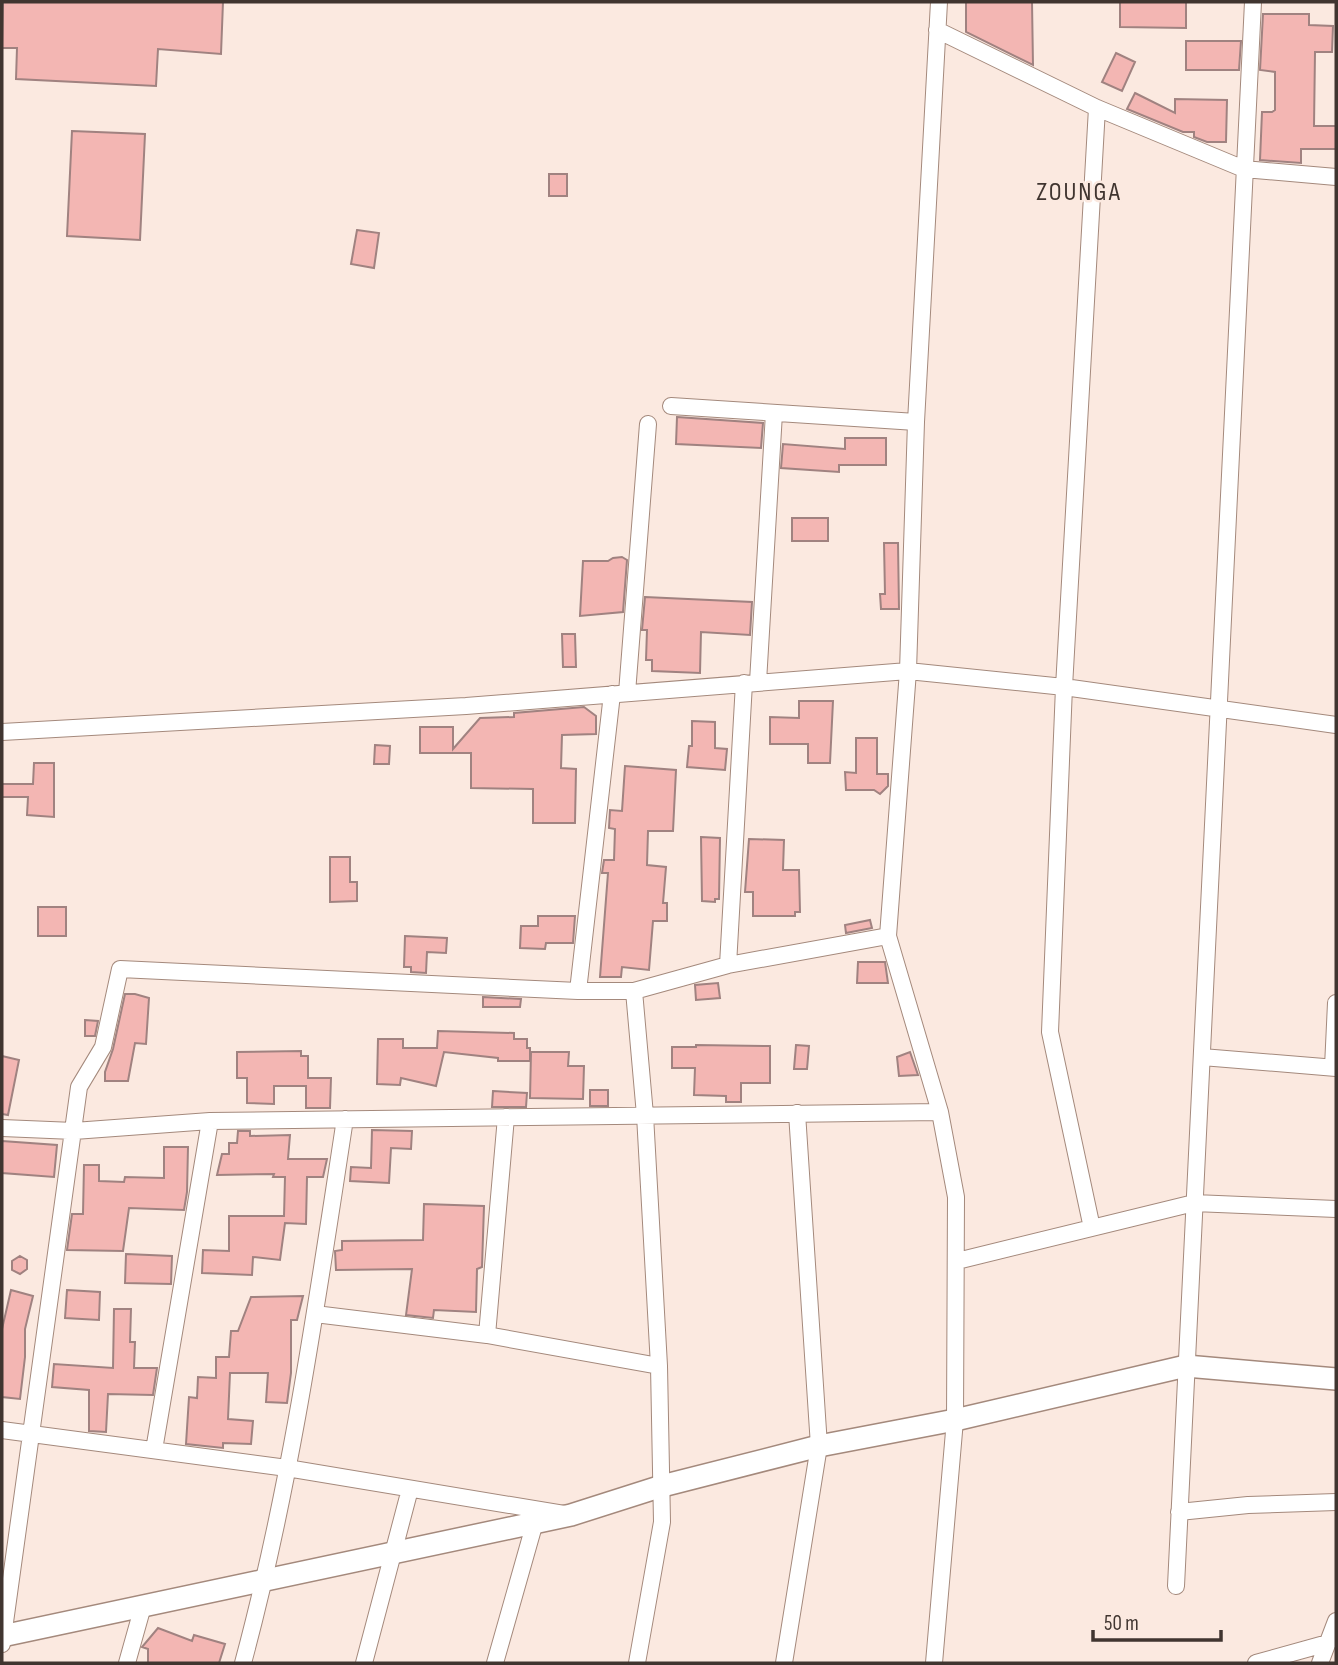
<svg xmlns="http://www.w3.org/2000/svg" width="1338" height="1665" viewBox="0 0 1338 1665" font-family="'Sofia Sans Condensed',sans-serif">
<rect width="100%" height="100%" fill="#fbe9e0"/>
<path fill="#f3b6b3" stroke="#a08280" stroke-width="2" d="M3,2H223L221,54L158,49L156,86L16,79L17,48H2Z
M966,2H1032L1033,65L966,32Z
M1120,2H1186V28L1120,27Z
M1263,14H1309V25L1333,26L1332,52H1315L1314,126H1336V149H1301V163L1260,160L1262,112H1272L1275,110V72L1260,70Z
M1186,41H1241L1239,70H1186Z
M1116,53L1135,62L1122,91L1102,82Z
M1135,93L1175,113V99L1227,100L1226,142H1207L1194,137V132H1183L1127,109Z
M72,131L145,134L140,240L67,236Z
M549,174H567V196H549Z
M357,230L379,233L374,268L351,264Z
M677,417L763,423L761,448L676,444Z
M845,438H886V465H839V472L781,468L783,444L845,449Z
M792,518H828V541H792Z
M884,543H898L899,609H881L880,594H885Z
M622,557L627,560L623,612L580,616L583,561H608L613,558Z
M645,597L752,602L750,635L701,632L700,673L652,671V660H646L647,630H642Z
M562,634H575L576,667H563Z
M799,701H833L830,763H808V744H770V717L799,718Z
M584,707L596,716V734L562,735L561,768L576,769L575,823H533V789L471,788V753H420V727H453V749L480,718L514,717V713Z
M692,721L715,722V748L727,749L725,770L687,767L689,746H692Z
M856,738H877V774H888V786L880,794L874,790H846L845,772L856,773Z
M375,745L390,746L389,764H374Z
M34,763H54V817L27,815L28,797H2V784H33Z
M625,766L676,770L673,831H648L647,865L666,867L663,903H667V921H653L649,970L622,967L621,977H600L608,873H602L604,860H614L615,829L609,828L610,810L622,811Z
M701,837L720,838L719,899H715V902L702,901Z
M749,839L784,840L783,870H799L800,912H795V916H753V892H745Z
M330,857H350V882H357V901L330,902Z
M38,907H66V936H38Z
M538,916H575L573,943H546L545,949L520,948L521,926H538Z
M870,920L872,928L846,933L845,925Z
M405,936L447,938L446,953L427,952L426,973L411,972V967H404Z
M858,962H885L888,983H857Z
M718,983L720,998L696,1000L695,985Z
M125,994H135L149,998L146,1044L135,1043L128,1081H105V1072L113,1049Z
M483,997L521,999L520,1007H483Z
M85,1020L98,1021L95,1036H85Z
M438,1031L514,1033V1039H527V1048H530V1061H498V1058L444,1052L436,1086L401,1078L400,1085L377,1084L378,1039H403V1048H437Z
M696,1045L770,1046V1083H741V1102H726V1096L694,1095L695,1068H672V1047H696Z
M796,1045L809,1046L807,1069H794Z
M301,1051V1056H308V1078H331L330,1108H306V1086H274V1104L247,1103V1078H237V1052Z
M531,1052H569L568,1066H584L583,1099L530,1098Z
M910,1052L918,1075L899,1076L897,1057Z
M2,1056L19,1060L8,1115L2,1114Z
M590,1090H608V1106H590Z
M493,1091L527,1093L526,1107H492Z
M372,1130L412,1131L411,1149L391,1148L389,1183L350,1181L351,1167L371,1168Z
M238,1131H250V1136L290,1135L288,1159H327L323,1177H307L306,1224L285,1223L280,1260L253,1257L252,1275L202,1273L203,1250L229,1251V1216H284L285,1177H273L274,1174L217,1175L222,1154H229V1143H237Z
M2,1141L57,1145L54,1177L2,1173Z
M164,1147H188L187,1192L184,1210L129,1208L123,1251L67,1250L72,1214H83L84,1165H99V1181L124,1182L125,1177L164,1178Z
M424,1204L484,1206L482,1267L477,1269L476,1312L434,1310L433,1318L406,1315L412,1269L336,1270L335,1251L342,1250V1241L423,1240Z
M126,1254L172,1256L171,1284L125,1283Z
M20,1256L27,1260V1269L20,1274L12,1270V1261Z
M11,1290L33,1296L25,1329V1357L20,1399L2,1397V1329Z
M67,1290L100,1292L99,1320L65,1318Z
M303,1296L297,1320H291V1373L287,1403L266,1402L268,1373H230L228,1419L253,1421L251,1444L223,1443V1448L186,1444L189,1397L197,1398L198,1377L216,1378V1357H229L231,1331H238L251,1297Z
M114,1309H131L130,1342H135L134,1368H157L153,1395L108,1394L106,1432L89,1431V1390L52,1387L54,1364L113,1368Z
M158,1628L192,1641L194,1635L225,1644L219,1663H148V1649L142,1647Z"/>
<g fill="none" stroke-linecap="round" stroke-linejoin="round">
<defs>
<path id="street" d="M937,30L1097,108L1244,169L1336,177
M671,406L916,422
M758,682L774,413
M627,693L648,424
M2,732L466,706L908,671L1064,687L1336,725
M728,965L744,683
M578,991L612,694
M634,991L645,1115L659,1366L662,1522L637,1663
M1202,1057L1336,1068
M1333,1067L1336,1003
M2,1128L74,1131L210,1121L940,1112
M1092,1228L1050,1032L1064,687L1097,108
M957,1261L1194,1203L1336,1209
M315,1314L487,1335L659,1366
M487,1335L506,1117
M2,1430L287,1468L564,1514
M154,1450L210,1121
M1179,1512L1248,1505L1336,1502
M1176,1586L1253,2
M2,1644L79,1087L103,1047L120,969L578,991H634L728,965L888,936
M127,1663L143,1606
M243,1663C291,1485 317,1301 345,1119
M364,1663L410,1489
M495,1663L537,1515
M784,1663L819,1446L797,1113
M934,1663L955,1420L956,1197L940,1112L888,936L908,671L916,422L939,2
M1256,1663L1328,1643
M1320,1663L1336,1621"/>
<path id="secondary" d="M2,1636L571,1515L662,1486L819,1446L955,1420L1186,1366L1336,1379"/>
</defs>
<use href="#street" stroke="#a4897c" stroke-width="18"/>
<use href="#secondary" stroke="#a4897c" stroke-width="24"/>
<use href="#street" stroke="#fff" stroke-width="16"/>
<use href="#secondary" stroke="#fff" stroke-width="21"/>
</g>
<g text-anchor="middle" stroke-width="5" stroke-linejoin="round" paint-order="stroke">
<g font-size="26" letter-spacing="2" fill="#403530" stroke="#fbe9e0">
<text x="1079" y="200">ZOUNGA</text>
</g>
</g>
<rect width="1338" height="1665" fill="none" stroke="#403530" stroke-width="7"/>
<path d="M1093 1630v10h128v-10" fill="none" stroke="#403530" stroke-width="3.5"/>
<text x="1104" y="1630" font-size="21" fill="#403530" stroke="#fbe9e0" stroke-width="5" paint-order="stroke">50 m</text>
</svg>
